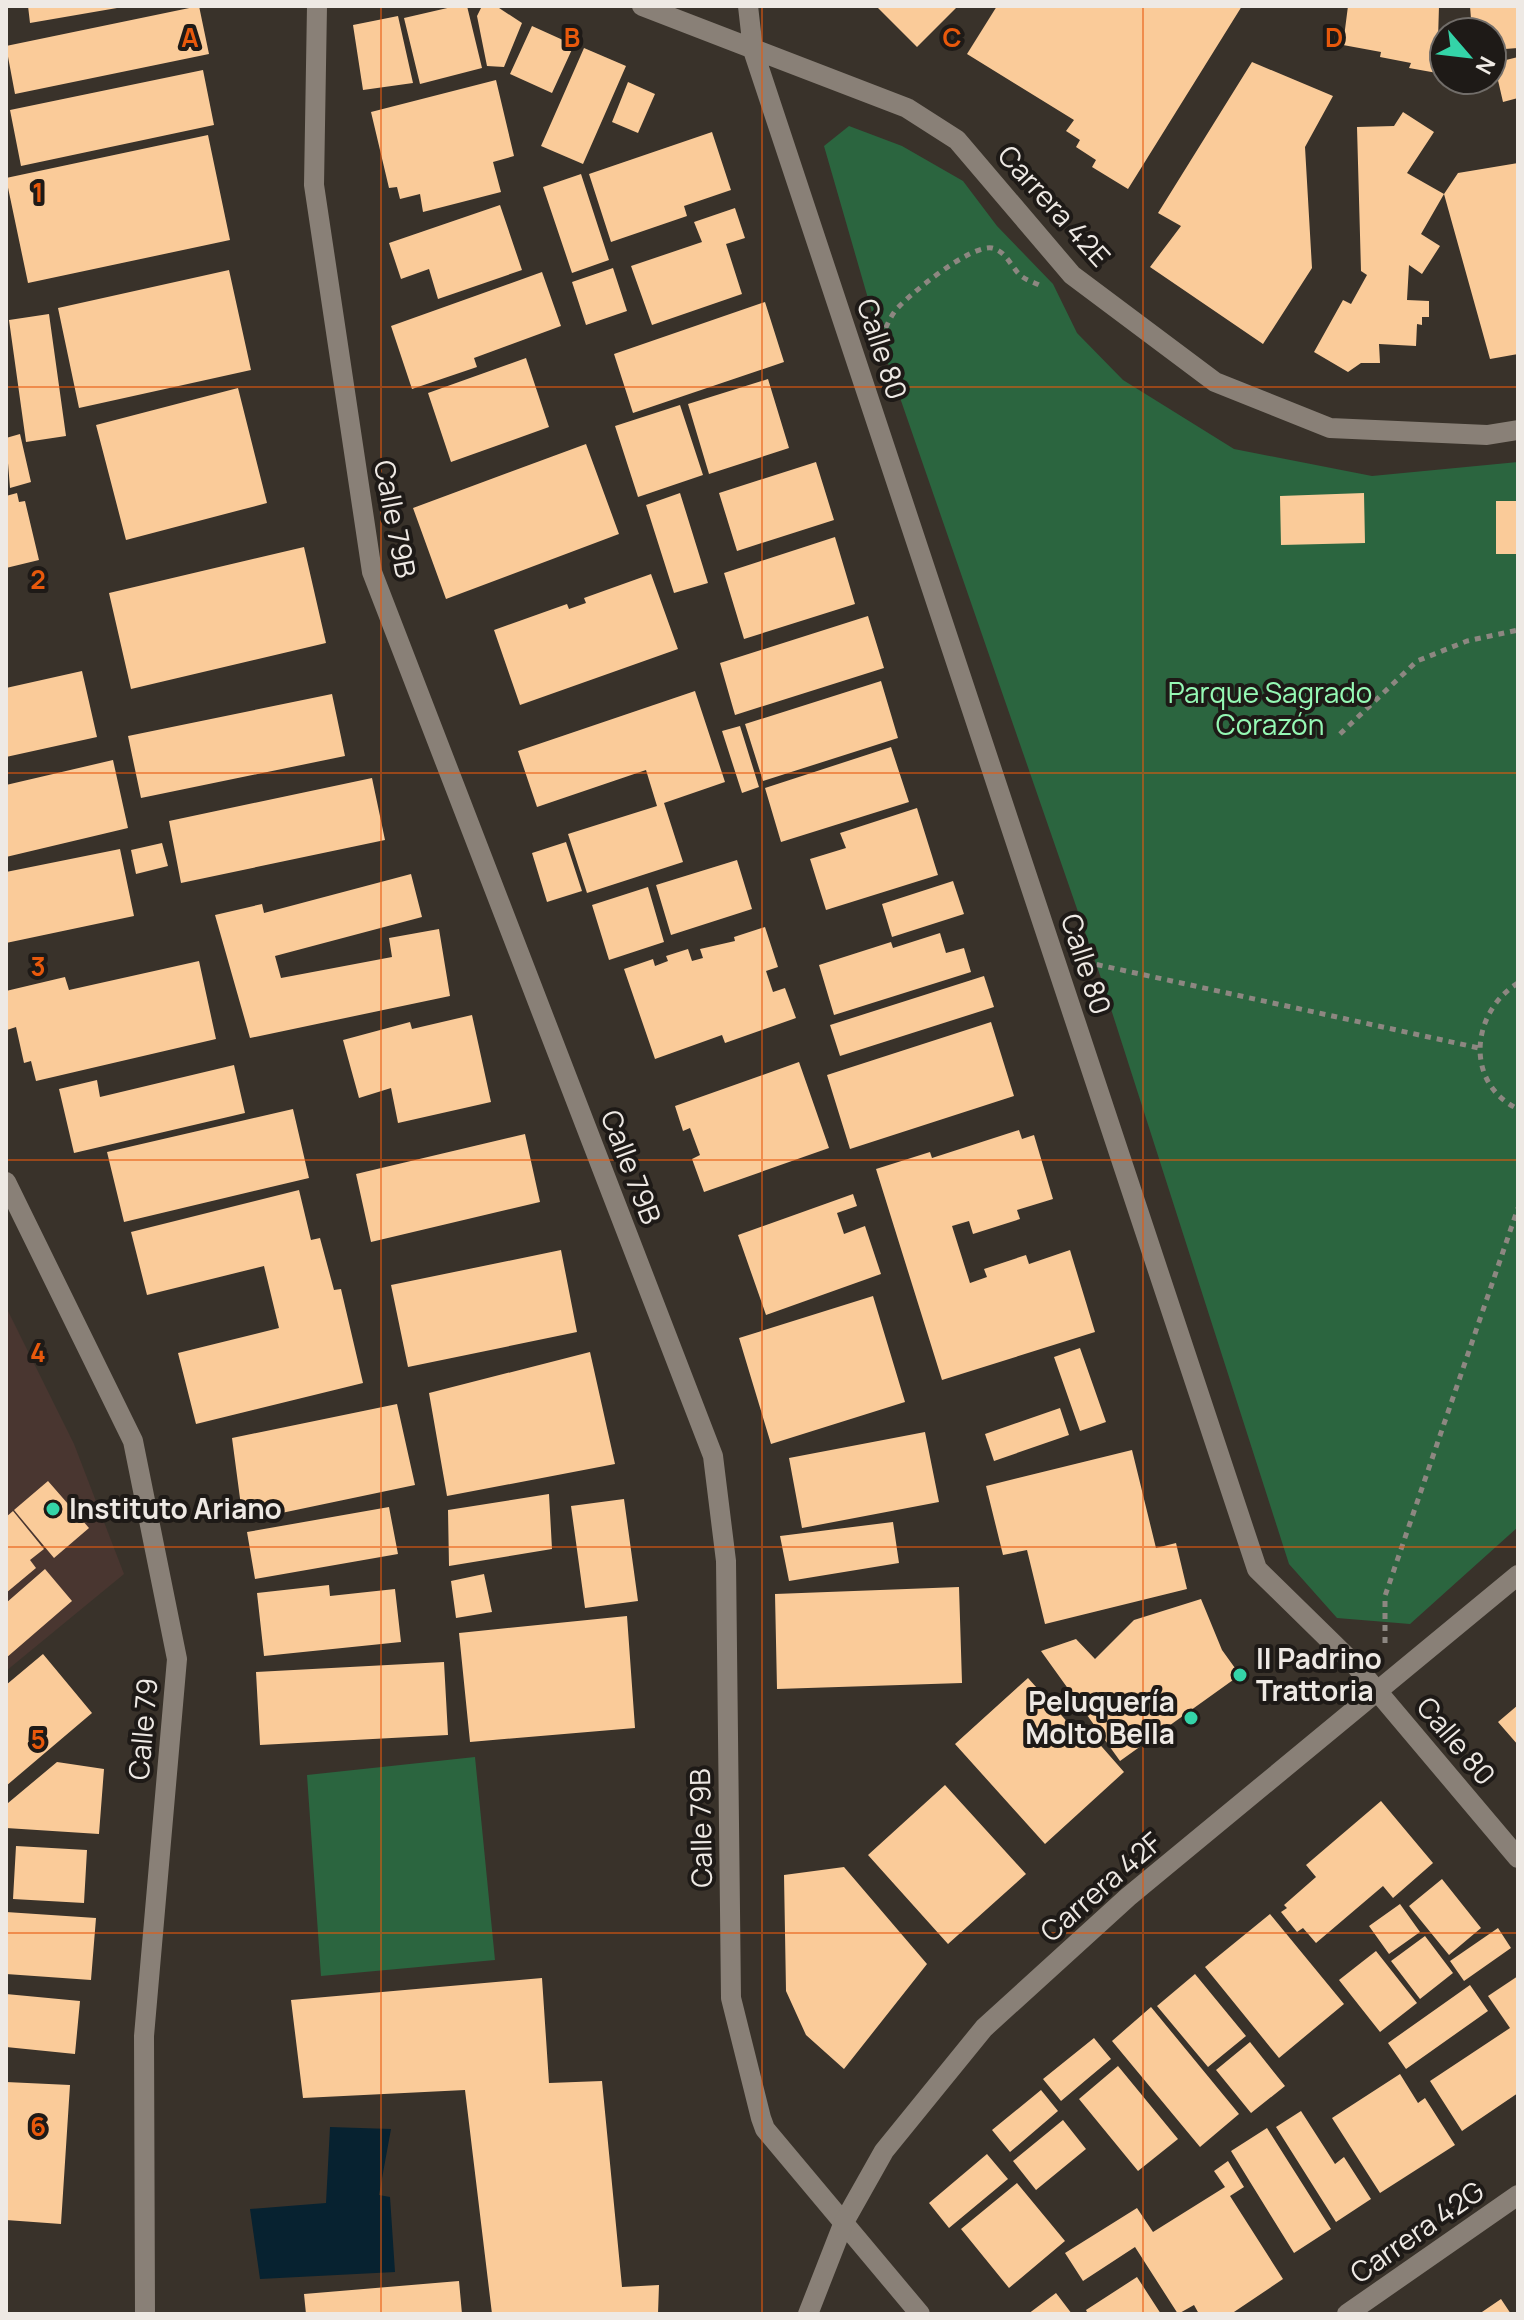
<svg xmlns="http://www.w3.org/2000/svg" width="1524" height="2320" viewBox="0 0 1524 2320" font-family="Manrope,sans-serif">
<rect width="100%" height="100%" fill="#39322a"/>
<path fill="#493630" d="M6,1307L74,1444L124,1574L6,1671Z"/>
<path fill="#2b653f" d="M849,126L902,146L963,181L997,226L1053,284L1077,333L1123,380L1234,449L1372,476L1518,462V1527L1410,1624L1337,1618L1289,1564L1102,981L880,340L824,146Z
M475,1757L495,1960L321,1976L307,1775Z"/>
<path fill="#072230" d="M330,2127L391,2129L379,2195L390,2197L395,2272L260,2279L250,2209L326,2203Z"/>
<path fill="#facb99" d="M28,6H116L117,8L30,23Z
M199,6L209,54L15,94L6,46Z
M456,6H467L482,68L420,84L404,18Z
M482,6H496L522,23L504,67L487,66L477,16Z
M881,6H958L917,47L878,8Z
M997,6H1242L1128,189L1092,167L1096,160L1076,147L1080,140L1066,131L1074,120L967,54Z
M1348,6H1439L1437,73L1409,68L1411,63L1380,57L1381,52L1343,45Z
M1470,6H1518V48L1492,50V32H1472Z
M398,16L413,83L363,90L353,25Z
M532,26L574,45L552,93L510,74Z
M584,48L626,66L583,164L541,146Z
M1518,57V98L1503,102L1494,63Z
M1252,62L1333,96L1305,147L1312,268L1263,344L1150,267L1181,226L1158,213Z
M203,70L214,125L21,166L10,110Z
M496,80L514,156L493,162L501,192L423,212L420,194L400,199L397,187L389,188L371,112Z
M628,82L655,94L638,133L612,122Z
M1403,112L1434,132L1407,173L1444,194L1421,234L1440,246L1422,274L1409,265L1407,300L1429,301V317H1422V325L1417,324L1416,346L1379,344L1380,363H1361L1348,372L1314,352L1343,300L1351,304L1367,275L1361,271L1357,127L1394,126Z
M712,132L731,190L684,206L687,216L611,242L589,174Z
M208,135L230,240L28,283L6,178Z
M1518,163V354L1490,359L1444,194L1458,173Z
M581,174L609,260L572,273L543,187Z
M500,205L522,270L438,299L429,269L401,279L389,243Z
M735,208L745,238L726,244L742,294L652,325L631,266L702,242L694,222Z
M613,268L627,311L586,325L572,282Z
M229,270L251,370L79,408L58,308Z
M542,272L561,326L474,358L477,367L412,389L391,326Z
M765,302L784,362L633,413L614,354Z
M49,314L66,436L26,442L9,320Z
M526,358L549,427L451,462L428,393Z
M768,379L789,448L709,474L688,404Z
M238,388L267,503L126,540L96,425Z
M680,405L703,475L638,497L615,426Z
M20,434L31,482L10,488L6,438Z
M586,444L619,534L446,599L413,508Z
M816,462L834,520L737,551L719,493Z
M17,493L19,502L25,501L39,560L6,568V496Z
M680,493L708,583L674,593L646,505Z
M1364,493L1365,543L1281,545L1280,496Z
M1496,501H1518V554H1496Z
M835,537L855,604L744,639L724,573Z
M304,547L326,643L131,689L109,593Z
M651,574L678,649L520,705L494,630L567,604L569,609L586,603L584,598Z
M868,616L884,668L735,715L720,663Z
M82,671L97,737L6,757V688Z
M881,681L898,738L763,781L745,724Z
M695,691L725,782L664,803L683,862L587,893L568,834L657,806L646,770L537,807L518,751Z
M332,694L345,756L141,798L128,736Z
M740,726L759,787L742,793L722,731Z
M891,747L909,802L781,842L765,788Z
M113,760L128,828L6,857V785Z
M372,778L385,840L181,883L169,821Z
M917,808L938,875L826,910L810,859L846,848L840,833Z
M566,842L582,891L547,902L532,853Z
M162,843L168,866L136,874L131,850Z
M120,849L134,916L6,943V872Z
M737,860L752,909L671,935L656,885Z
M411,874L422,917L275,956L281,978L392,957L389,938L439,929L450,996L250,1038L215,915L262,904L264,913Z
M953,881L964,914L892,937L882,904Z
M648,887L664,942L609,960L592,905Z
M765,927L778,967L766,971L773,992L785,988L796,1018L725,1043L722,1035L655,1059L624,969L653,959L655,966L668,961L666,956L688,949L692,961L703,958L700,949L735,941L734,937Z
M940,933L946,953L964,948L971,972L834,1015L819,965L891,942L893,948Z
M199,961L216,1039L36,1081L31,1061L24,1063L16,1027L7,1030L6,991L65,977L69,990Z
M984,976L994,1007L840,1056L830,1025Z
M472,1015L491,1102L398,1123L391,1088L359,1098L343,1040L410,1022L412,1029Z
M991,1022L1014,1096L850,1149L827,1075Z
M799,1062L829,1148L704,1192L692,1159L700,1155L690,1128L683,1131L675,1106Z
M234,1065L245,1113L74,1153L59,1089L97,1080L100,1097Z
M293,1109L309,1178L124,1222L107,1152Z
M1019,1130L1022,1139L1034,1135L1053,1199L1017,1210L1020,1219L973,1234L969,1221L952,1226L970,1283L987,1277L984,1269L1026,1255L1029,1264L1070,1250L1095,1332L942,1380L876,1169L930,1152L932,1158Z
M525,1134L540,1202L371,1242L356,1174Z
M299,1190L311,1240L320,1238L334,1290L341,1289L363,1383L196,1424L178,1353L279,1328L264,1266L147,1295L131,1232Z
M853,1194L857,1206L837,1213L844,1234L865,1226L881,1274L766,1315L738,1235Z
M561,1250L577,1332L408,1367L391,1285Z
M873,1296L905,1402L771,1444L739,1338Z
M1080,1348L1106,1422L1080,1431L1054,1357Z
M590,1352L615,1464L447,1496L429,1393Z
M397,1404L415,1485L243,1521L232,1438Z
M1060,1408L1069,1435L994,1461L985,1434Z
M925,1432L939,1502L802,1528L789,1458Z
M1132,1450L1156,1548L1176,1543L1187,1589L1045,1624L1027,1550L1003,1555L986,1486Z
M48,1481L89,1528L54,1558L14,1510Z
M549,1494L552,1549L449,1566L448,1510Z
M624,1499L638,1601L585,1608L571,1506Z
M389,1507L398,1554L255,1579L247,1532Z
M13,1511L44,1549L30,1560L36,1568L6,1593V1517Z
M893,1522L899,1563L789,1581L780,1536Z
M45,1569L72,1601L6,1658V1603Z
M484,1574L492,1612L456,1618L451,1581Z
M329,1585L330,1596L395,1589L401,1642L264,1656L257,1593Z
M959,1587L962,1683L777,1689L775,1594Z
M1201,1599L1222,1650L1240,1675L1120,1761L1041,1651L1076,1639L1095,1659L1134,1620Z
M627,1616L635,1728L470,1742L459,1633Z
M43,1654L92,1713L6,1786V1685Z
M444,1662L448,1735L260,1745L256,1672Z
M1028,1678L1088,1745L1095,1739L1124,1772L1045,1844L955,1744Z
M1518,1705V1745L1498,1722Z
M57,1762L104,1769L99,1834L6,1828L8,1803Z
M945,1785L1026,1874L948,1944L868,1855Z
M1381,1801L1433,1863L1393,1898L1383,1886L1316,1943L1303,1928L1297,1932L1281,1912L1287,1908L1284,1905L1316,1877L1306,1865Z
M16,1846L87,1850L84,1903L13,1899Z
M844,1867L927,1964L844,2069L806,2035L786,1991L784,1875Z
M1442,1879L1481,1928L1449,1955L1409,1906Z
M1400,1904L1420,1932L1389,1954L1369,1926Z
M6,1912L96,1918L91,1980L6,1974Z
M1270,1914L1344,2004L1279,2058L1205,1967Z
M1498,1928L1511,1948L1464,1981L1450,1961Z
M1425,1936L1453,1973L1420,1999L1391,1961Z
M1376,1951L1417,2003L1380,2032L1339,1980Z
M1195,1974L1246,2036L1208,2067L1157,2006Z
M1518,1976V2093L1462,2131L1430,2081L1510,2028L1488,1996Z
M542,1978L549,2083L602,2081L622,2287L659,2285L658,2314H492L465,2090L303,2098L291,2000Z
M1470,1985L1488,2011L1406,2069L1388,2043Z
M6,1994L80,2001L75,2054L6,2047Z
M1151,2007L1239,2114L1200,2147L1112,2041Z
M1094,2038L1111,2059L1061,2101L1043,2079Z
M1250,2042L1285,2086L1251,2113L1216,2070Z
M1118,2066L1178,2139L1138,2171L1079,2099Z
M1400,2074L1418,2103L1425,2098L1455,2145L1380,2193L1332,2118Z
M6,2082L70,2085L61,2224L6,2220Z
M1041,2090L1058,2111L1010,2152L992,2130Z
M1301,2111L1335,2164L1344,2157L1371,2199L1336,2222L1276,2127Z
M1063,2120L1086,2149L1036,2190L1013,2161Z
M1267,2128L1331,2229L1294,2253L1231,2151Z
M987,2154L1008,2179L949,2228L929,2203Z
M1228,2161L1244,2187L1230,2196L1283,2279L1231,2314H1199L1194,2305L1178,2314L1135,2247L1083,2281L1065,2253L1137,2208L1153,2232L1225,2187L1214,2171Z
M1017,2183L1065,2241L1009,2288L961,2229Z
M1137,2277L1161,2314H1088L1086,2310Z
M459,2281L462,2314H306L304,2294Z
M1056,2293L1072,2314H1028Z
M1501,2299L1511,2314H1479Z"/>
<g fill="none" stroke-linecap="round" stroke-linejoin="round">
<path stroke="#8d8781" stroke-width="5" stroke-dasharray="6 6" stroke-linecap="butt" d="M881,339C885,330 889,319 895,311C908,295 971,244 992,248C1005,251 1010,264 1018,273C1023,279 1033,282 1039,285
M1340,734L1417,661L1467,641L1518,630
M1085,962L1479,1048
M1518,983C1471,1012 1464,1083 1518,1109
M1385,1643V1596L1518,1208"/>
<path stroke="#898077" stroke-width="20" d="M317,6L314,185L372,572L713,1456L726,1561L731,1998L761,2118L765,2129L920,2314
M642,6L907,108L957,140L1072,275L1215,382L1330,428L1487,435L1518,430
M748,6L753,50L1257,1569L1356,1666L1518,1858
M6,1182L133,1441L177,1659L144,2036L145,2314
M1347,2314L1518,2195"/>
<path stroke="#898077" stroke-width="20" d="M808,2314L844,2222L884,2151L984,2028L1128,1897L1518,1575"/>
</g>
<path fill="none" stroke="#e8590c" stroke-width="2" stroke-opacity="0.55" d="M381,6V2314M762,6V2314M1143,6V2314M6,387H1518M6,773H1518M6,1160H1518M6,1547H1518M6,1933H1518"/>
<g fill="#34d4a8" stroke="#1e1a17" stroke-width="3">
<circle cx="53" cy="1509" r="8"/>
<circle cx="1240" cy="1675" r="8"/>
<circle cx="1191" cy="1718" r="8"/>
</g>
<g text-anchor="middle" stroke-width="8" stroke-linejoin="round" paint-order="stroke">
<g font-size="28" fill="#eee9e4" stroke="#1e1a17">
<text transform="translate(1054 206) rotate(48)" y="10">Carrera 42E</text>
<text transform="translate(882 349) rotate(72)" y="10">Calle 80</text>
<text transform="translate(395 519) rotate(79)" y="10">Calle 79B</text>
<text transform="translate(1086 964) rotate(72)" y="10">Calle 80</text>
<text transform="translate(631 1167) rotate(69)" y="10">Calle 79B</text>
<text transform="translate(143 1729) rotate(-85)" y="10">Calle 79</text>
<text transform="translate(1456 1741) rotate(50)" y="10">Calle 80</text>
<text transform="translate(701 1828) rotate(-91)" y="10">Calle 79B</text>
<text transform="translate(1101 1887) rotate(-41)" y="10">Carrera 42F</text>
<text transform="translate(1417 2232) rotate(-35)" y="10">Carrera 42G</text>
</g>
<g font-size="28" fill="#95f9b4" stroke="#1e1a17">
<text x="1270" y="703">Parque Sagrado<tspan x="1270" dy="32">Corazón</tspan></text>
</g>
<g font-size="28" font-weight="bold" fill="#eee9e4" stroke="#1e1a17" text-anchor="start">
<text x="69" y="1519">Instituto Ariano</text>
<text x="1256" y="1669">Il Padrino<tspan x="1256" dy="32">Trattoria</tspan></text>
<text x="1175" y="1712" text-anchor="end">Peluquería<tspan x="1175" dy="32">Molto Bella</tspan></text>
</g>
</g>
<g font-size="26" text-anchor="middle" font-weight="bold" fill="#e8590c" stroke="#1e1a17" stroke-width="8" stroke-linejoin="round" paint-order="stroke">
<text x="190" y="47">A</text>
<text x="572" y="47">B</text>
<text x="952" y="47">C</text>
<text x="1334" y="47">D</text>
<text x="38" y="202">1</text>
<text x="38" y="589">2</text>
<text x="38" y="976">3</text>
<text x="38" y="1362">4</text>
<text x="38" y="1749">5</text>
<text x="38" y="2136">6</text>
</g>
<rect width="1524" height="2320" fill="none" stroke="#eee9e4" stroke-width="16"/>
<g transform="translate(1468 56) rotate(118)"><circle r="38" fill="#1e1a17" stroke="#716d69" stroke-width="2"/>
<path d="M0-6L14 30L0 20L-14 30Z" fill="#34d4a8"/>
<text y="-12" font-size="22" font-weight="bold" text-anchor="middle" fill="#eee9e4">N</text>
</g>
</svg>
